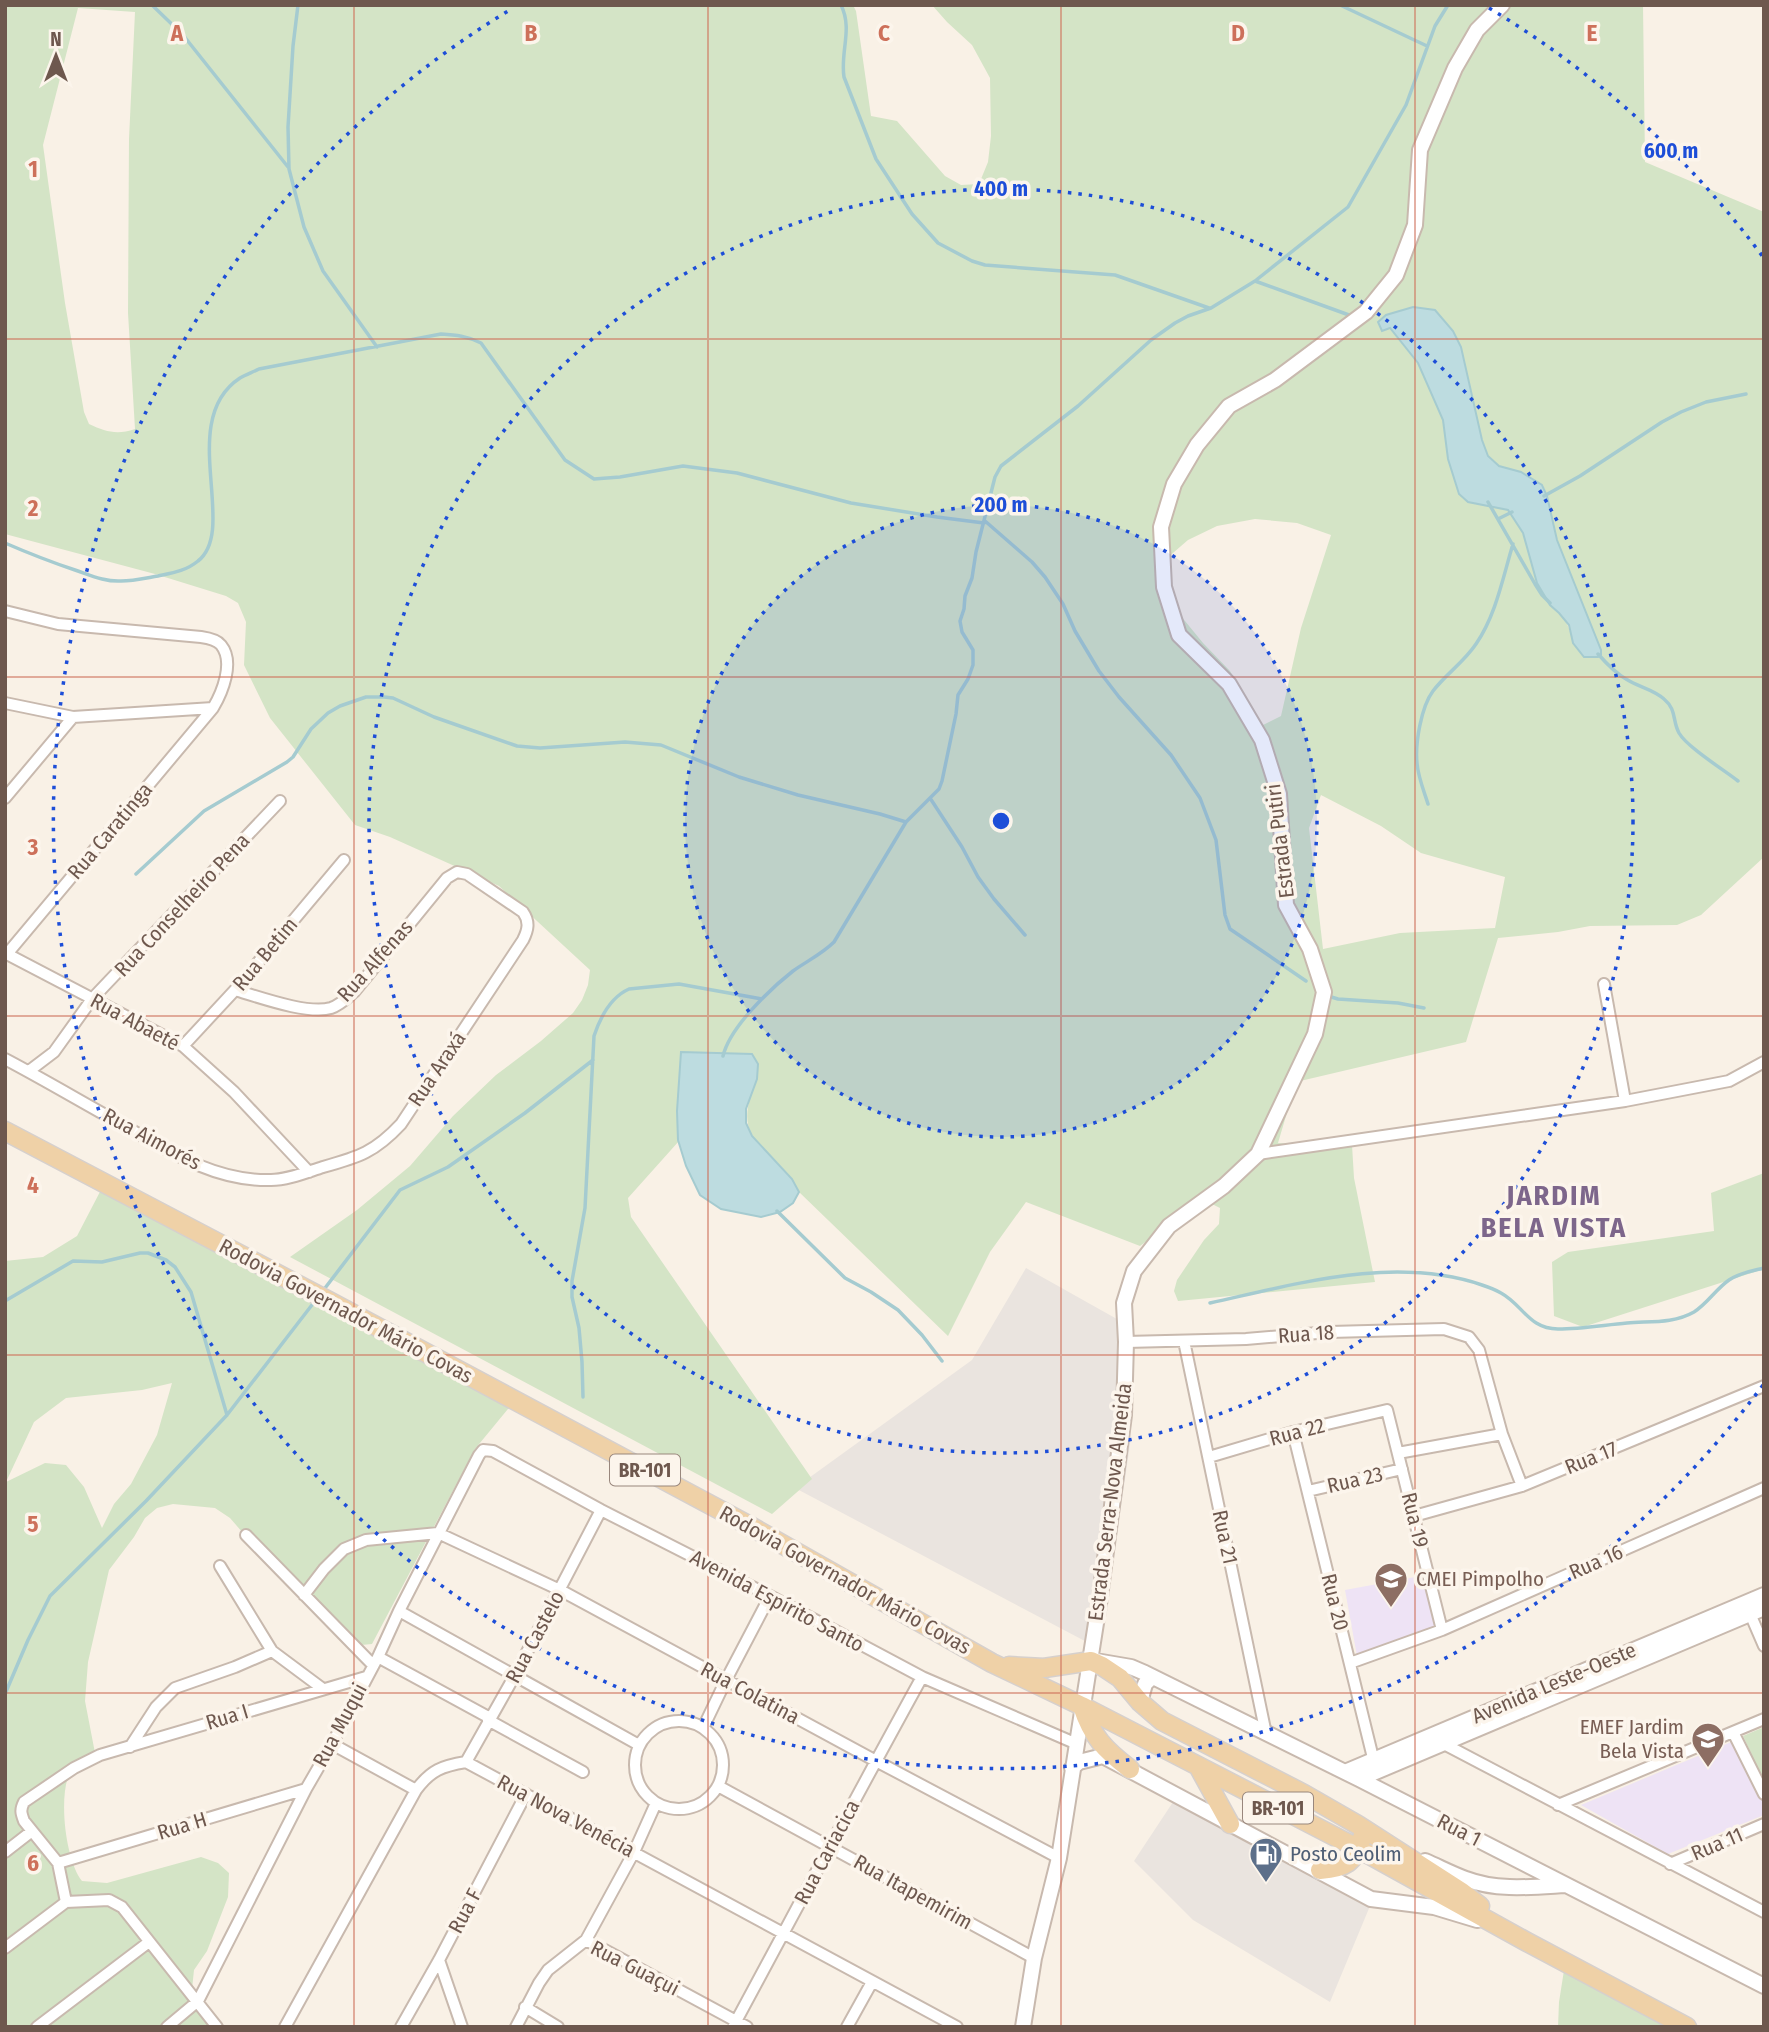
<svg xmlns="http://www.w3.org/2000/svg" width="1769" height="2032" viewBox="0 0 1769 2032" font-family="'Fira Sans Condensed',sans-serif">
<rect width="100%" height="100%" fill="#f9f1e6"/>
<path fill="#eae4df" d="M1026,1268L1124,1323L1133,1393L1130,1445L1100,1649L795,1488L972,1360Z
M1173,1802L1370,1906L1330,2002L1193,1920L1134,1861Z"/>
<path fill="#eee3f5" d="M1426,1575L1438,1629L1357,1656L1345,1590Z
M1736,1740L1764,1798V1815L1668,1854L1581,1805Z"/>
<path fill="#d4e4c6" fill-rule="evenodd" d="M5,5H853L856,11L871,116L897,121L945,176L961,185L979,184L988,162L991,136L990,78L972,45L947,22L932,5H1643L1645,162L1764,212V857L1701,915L1677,925L1590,926L1558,932L1498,938L1466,1042L1296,1082L1278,1143L1328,1146L1352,1145L1354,1178L1375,1282L1178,1301L1174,1291L1177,1280L1204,1240L1219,1224L1220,1208L1214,1205L1195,1206L1140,1246L1026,1202L990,1252L948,1336L799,1192C773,1141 727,1148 757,1079L679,1091L677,1111L679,1141L628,1198L631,1217L812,1479L772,1514L290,1257L357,1210L410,1166L453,1116L496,1075L541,1041L573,1013L582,1000L588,985L590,970L499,886L390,837L355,825L270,718L244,665L246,622L238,603L226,596L155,574L5,534ZM78,8L135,12L129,139L128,313L135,429C117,435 106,432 89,424L84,412L65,303L43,145ZM1390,328L1461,347L1482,440L1488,456L1499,466L1521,472L1543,485L1547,496L1556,540L1601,650L1573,643C1569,624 1565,617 1550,605C1542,586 1522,522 1509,511C1506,509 1501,508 1498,507L1448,459L1443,420L1418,363ZM1255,519L1297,523L1331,535L1301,628L1281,716L1261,726L1230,671L1203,643L1176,610L1172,598L1166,559L1188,540L1217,526ZM1321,795L1381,826L1421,853L1505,877L1495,928L1400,933L1323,949L1309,828Z
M1764,1173V1269L1583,1327L1554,1316L1552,1262L1568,1252L1714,1231L1711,1193Z
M103,1186L512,1404L475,1449L372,1644L361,1645L336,1622L285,1566L256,1540L243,1533L230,1518L215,1508L173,1504L157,1508L145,1518L134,1537L109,1570L88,1662L85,1701L95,1753C88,1757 77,1761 72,1768C57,1791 65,1860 82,1881L107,1883L201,1857L218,1863L229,1873L228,1897L207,1951L194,1970L192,1989L214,2027H5V1261L43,1257L77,1236ZM172,1383L157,1435L131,1484L114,1504L102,1528L84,1487L66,1465L45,1463L6,1482L34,1422L66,1398L142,1390Z
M1764,1727V1781L1743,1736Z
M1565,1964L1682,2027H1558L1559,2002Z"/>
<path fill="#bddce0" stroke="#a5cbd0" stroke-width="2" d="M1413,307L1435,310L1453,331L1461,347L1482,440L1488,456L1499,466L1521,472L1542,485L1547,496L1557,540L1601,650V655L1598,657H1584L1573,643L1569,625L1559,613L1550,605L1537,583L1523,533L1508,510L1468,502L1459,494L1448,459L1443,420L1418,363L1390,328L1382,331L1378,322L1386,315Z
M681,1052L752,1054L758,1064L757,1079L746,1109V1123L752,1136L792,1179L799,1192L793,1203L780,1212L761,1217L721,1209L700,1195L686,1166L678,1140L677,1111Z"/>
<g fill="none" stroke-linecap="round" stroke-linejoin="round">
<path stroke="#a5cbd0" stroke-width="3.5" d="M152,5L183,35L288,167
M298,5L293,46L288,127L289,169L304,227L323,271L377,347
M841,5C853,29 840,52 844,77L876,159L912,214L938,243L972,261L985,265L1115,275L1209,308
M1340,5L1427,46
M1255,281L1349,315
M1544,496L1580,476L1662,422L1681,412L1706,402L1746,394
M1488,502L1535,584L1542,595L1550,603
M1498,519L1512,512
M985,521L1032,562L1045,577L1063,604L1075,631L1099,671L1119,697L1171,755L1200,798L1216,840L1225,915L1230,929L1306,981
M5,543C28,553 51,562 75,570C90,575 105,582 121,581C133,581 146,578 158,576C172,573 186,571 198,561C239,529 176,420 240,378C245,375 253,372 259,369L441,334C456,335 467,336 481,343L565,460L594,479L620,477L683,466L737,473L851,503L937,517L984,523
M1598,654C1606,663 1615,673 1626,679C1638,687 1653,689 1664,699C1677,710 1672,720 1679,733C1687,747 1724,770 1738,781
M930,798L962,847L978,877L994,899L1025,935
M1428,804C1424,791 1418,777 1417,763C1415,744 1421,707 1433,691C1446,674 1464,662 1476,644C1496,615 1503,577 1513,544
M136,874L204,811L287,762L293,757L311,729L328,713L340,706L366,697H384L393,698L434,717L517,746L540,748L625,742L661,745L739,777L798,795L880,814L906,822
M1328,996L1338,999L1398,1003L1424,1008
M723,1056C730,1027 770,989 793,971C807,961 822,954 834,942L906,822L939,789L942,781L956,714L958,695L968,679L973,665V650L962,632L960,621L964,609L965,596L972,578L976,552L995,477L1001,466L1078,406L1151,340L1175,323L1188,316L1211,308L1255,281L1348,207L1406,105L1435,26L1448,5
M777,1211L845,1278L871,1292L898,1310L922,1335L942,1361
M322,1292L400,1190L448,1167L525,1113L593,1060
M5,1301L73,1261L102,1262L140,1253H148L166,1260L175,1267L191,1292L227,1415
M1210,1303C1297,1284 1394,1255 1482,1285C1488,1287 1496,1290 1501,1293C1523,1305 1529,1329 1558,1329C1581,1329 1604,1325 1627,1323C1649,1321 1673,1324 1694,1312C1707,1304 1716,1289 1729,1280C1739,1273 1752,1271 1764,1268
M583,1397L582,1362L579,1328L572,1297V1281L585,1208L594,1036C600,1018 611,997 629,989L679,984L762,999
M5,1694L28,1640L50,1596L146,1501L227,1415L315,1301"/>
<defs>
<path id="minor" d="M5,611L58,624L201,637C208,638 217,640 221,645C235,662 222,693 213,708L7,954
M5,703L73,717L213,708
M5,798L73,717
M5,953L183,1046L234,1092L309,1172
M1604,984L1625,1101
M183,1046L235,990L344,860
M5,1059C43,1079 80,1101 118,1122C165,1149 214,1182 271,1180C288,1180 307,1172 323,1167C359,1157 375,1152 401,1124L523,940C528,930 530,922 523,912L467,874L457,872L447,878L354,992C347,998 340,1005 331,1008C308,1015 259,997 235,990
M29,1071L54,1052L92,999L280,801
M1258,1154L1625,1101L1729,1081L1764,1062
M1184,1341L1266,1734
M1126,1342L1246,1339L1330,1332L1444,1329L1469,1337L1479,1350L1502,1434L1522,1486
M1293,1432L1375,1766
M1398,1453L1502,1434
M1209,1457L1293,1432L1387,1410L1442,1630
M1308,1491L1402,1469
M1414,1516L1522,1486L1764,1386
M246,1535L373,1665
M220,1566L272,1651L323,1689
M304,1595L324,1569L344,1549L366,1540L438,1533L560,1590L876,1761L1059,1858
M1748,1609L1764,1646
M399,1611L639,1745
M378,1657L490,1718
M1350,1663L1442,1630L1764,1488
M488,1720L583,1772
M635 1765a44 44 0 1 1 88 0a44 44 0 1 1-88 0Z
M703,1728L726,1680L770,1596
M1733,1732L1764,1794
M1442,1741L1444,1744L1764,1912
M332,1744L416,1790
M130,1747L156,1707L175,1688L235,1667L272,1651
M466,1762L515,1675L601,1510
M718,1786L1034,1958
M1558,1805L1764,1719
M5,1852L32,1831
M58,1863L306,1789
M1670,1864L1764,1824
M586,1940L747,2027
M5,1948L66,1902
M439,1960L462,2027
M525,2007L558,2027
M37,2027L149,1942
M167,2027L198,2001L306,1789L332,1744L378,1657L399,1611L479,1455L483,1450L493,1451L601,1510L770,1596L922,1677L1077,1744
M217,2027L122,1907L109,1900L66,1902L58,1863L24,1821C21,1813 20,1810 24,1802L74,1768L100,1755L366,1677
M285,2027L416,1790C431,1770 442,1766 466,1762L957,2027
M401,2027L439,1960L526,1794
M516,2027L539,1983L548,1970L586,1940L634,1852L656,1803
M733,2027C796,1910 858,1793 922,1677
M847,2027L872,1982"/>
<path id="tertiary" d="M1096,1661L1131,1667L1145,1673L1359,1779L1764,1986
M1140,1702L1145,1684L1152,1677
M1072,1768L1079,1762L1103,1756L1371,1899L1434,1907L1477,1920
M1345,1772L1764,1595
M1359,1779L1764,1608
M1425,1861C1439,1867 1452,1874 1466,1879C1497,1891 1532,1887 1565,1885
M1023,2027L1034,1958L1059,1858L1099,1604L1124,1415L1126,1342L1124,1303L1134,1271L1169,1226L1224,1186L1258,1154L1315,1034L1324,992L1310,949L1286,905L1279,794L1262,740L1229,684L1179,635L1164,587L1161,527L1174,484L1197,445L1229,406L1275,380L1366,312L1396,275L1415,225L1420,150L1455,68L1477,30L1502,5"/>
<path id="primary" d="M5,1131L327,1300L750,1526L992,1663L1082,1706L1359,1849L1527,1942L1687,2027
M1009,1666L1044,1668L1091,1661L1102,1666L1120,1678L1140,1702L1162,1721L1304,1794L1358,1825L1462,1892L1480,1906
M1082,1706C1092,1737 1105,1750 1130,1769
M1198,1766L1230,1824
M1320,1870C1345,1868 1355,1863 1362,1838"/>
</defs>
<use href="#minor" stroke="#c8b9ae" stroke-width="14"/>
<use href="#tertiary" stroke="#c8b9ae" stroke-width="18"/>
<use href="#primary" stroke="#d6d0cd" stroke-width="21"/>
<use href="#minor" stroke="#fff" stroke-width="10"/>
<use href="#tertiary" stroke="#fff" stroke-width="14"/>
<use href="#primary" stroke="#efd1a7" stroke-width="18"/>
</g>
<path fill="none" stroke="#cd705a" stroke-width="2" stroke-opacity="0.55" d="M354,5V2027M708,5V2027M1061,5V2027M1415,5V2027M5,339H1764M5,677H1764M5,1016H1764M5,1355H1764M5,1693H1764"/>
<circle cx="1001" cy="821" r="316" fill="#1d4ed8" fill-opacity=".12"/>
<g fill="none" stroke="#1d4ed8" stroke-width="3.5" stroke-dasharray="3.5 7">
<circle cx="1001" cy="821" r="316"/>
<circle cx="1001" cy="821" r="632"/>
<path d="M1763 1385A948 948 0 1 1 513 8M1489 8A948 948 0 0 1 1763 257"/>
</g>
<defs>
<symbol id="school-pin" viewBox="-11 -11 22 30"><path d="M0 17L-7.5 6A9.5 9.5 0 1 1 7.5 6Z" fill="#8d6e63" stroke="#fcf5ec"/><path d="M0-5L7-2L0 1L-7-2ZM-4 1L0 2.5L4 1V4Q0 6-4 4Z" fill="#fff"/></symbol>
<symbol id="fuel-pin" viewBox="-11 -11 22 30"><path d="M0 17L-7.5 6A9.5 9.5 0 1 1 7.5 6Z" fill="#5c6f8a" stroke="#fcf5ec"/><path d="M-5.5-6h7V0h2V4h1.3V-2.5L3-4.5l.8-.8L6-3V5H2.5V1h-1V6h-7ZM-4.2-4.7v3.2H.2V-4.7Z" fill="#fff"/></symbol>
</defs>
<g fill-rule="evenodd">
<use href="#school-pin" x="1372" y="1560" width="38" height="52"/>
<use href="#school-pin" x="1689" y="1720" width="38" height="52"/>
<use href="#fuel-pin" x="1247" y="1835" width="38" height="52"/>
</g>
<g text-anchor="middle" stroke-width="7" stroke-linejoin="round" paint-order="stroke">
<g fill="#fcf5ec" stroke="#99877d" stroke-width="2">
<rect x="610" y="1454.5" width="70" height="31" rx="5"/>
<rect x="1243" y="1792.5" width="70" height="31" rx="5"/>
</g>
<g font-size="19" font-weight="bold" fill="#6e584e">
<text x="645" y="1477">BR-101</text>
<text x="1278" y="1815">BR-101</text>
</g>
<g font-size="21" fill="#6e584e" stroke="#fcf5ec">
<text transform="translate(110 831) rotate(-50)" y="7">Rua Caratinga</text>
<text transform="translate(1280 841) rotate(-97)" y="7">Estrada Putiri</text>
<text transform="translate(182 905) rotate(-47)" y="7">Rua Conselheiro Pena</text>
<text transform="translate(265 954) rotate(-50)" y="7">Rua Betim</text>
<text transform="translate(375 961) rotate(-48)" y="7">Rua Alfenas</text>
<text transform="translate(135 1022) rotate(28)" y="7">Rua Abaeté</text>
<text transform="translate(437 1069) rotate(-56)" y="7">Rua Araxá</text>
<text transform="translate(152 1139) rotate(28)" y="7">Rua Aimorés</text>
<text transform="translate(346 1311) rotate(28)" y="7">Rodovia Governador Mário Covas</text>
<text transform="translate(1306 1334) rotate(-4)" y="7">Rua 18</text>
<text transform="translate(1297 1432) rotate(-15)" y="7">Rua 22</text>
<text transform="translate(1591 1458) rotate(-22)" y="7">Rua 17</text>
<text transform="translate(1355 1480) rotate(-13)" y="7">Rua 23</text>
<text transform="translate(1110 1502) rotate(-83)" y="7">Estrada Serra-Nova Almeida</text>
<text transform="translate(1415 1520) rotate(76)" y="7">Rua 19</text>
<text transform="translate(1225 1537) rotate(78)" y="7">Rua 21</text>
<text transform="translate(1596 1562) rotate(-24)" y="7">Rua 16</text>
<text transform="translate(845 1580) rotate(29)" y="7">Rodovia Governador Mário Covas</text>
<text transform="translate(777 1601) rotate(28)" y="7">Avenida Espírito Santo</text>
<text transform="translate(1335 1602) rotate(76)" y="7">Rua 20</text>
<text transform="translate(535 1637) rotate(-62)" y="7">Rua Castelo</text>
<text transform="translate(1554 1683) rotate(-23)" y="7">Avenida Leste-Oeste</text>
<text transform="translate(750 1693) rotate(28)" y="7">Rua Colatina</text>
<text transform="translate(227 1717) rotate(-17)" y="7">Rua I</text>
<text transform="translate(340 1725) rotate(-62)" y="7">Rua Muqui</text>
<text transform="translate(566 1816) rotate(28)" y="7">Rua Nova Venécia</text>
<text transform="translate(182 1826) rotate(-17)" y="7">Rua H</text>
<text transform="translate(1459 1830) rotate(27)" y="7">Rua 1</text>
<text transform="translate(1717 1844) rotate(-23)" y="7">Rua 11</text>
<text transform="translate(827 1852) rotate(-62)" y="7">Rua Cariacica</text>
<text transform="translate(913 1892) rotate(29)" y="7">Rua Itapemirim</text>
<text transform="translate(465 1911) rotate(-62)" y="7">Rua F</text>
<text transform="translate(635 1968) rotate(27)" y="7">Rua Guaçui</text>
</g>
<g font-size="21" fill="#785e54" stroke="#fcf5ec" text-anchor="start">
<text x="1416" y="1586">CMEI Pimpolho</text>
<text x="1684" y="1734" text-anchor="end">EMEF Jardim<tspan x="1684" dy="24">Bela Vista</tspan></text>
</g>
<g font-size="21" fill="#4e5e75" stroke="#fcf5ec" text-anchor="start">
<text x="1290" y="1861">Posto Ceolim</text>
</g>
<g font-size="28" font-weight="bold" letter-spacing="2" fill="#7d668b" stroke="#fcf5ec">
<text x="1554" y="1205">JARDIM<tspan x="1554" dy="32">BELA VISTA</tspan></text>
</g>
</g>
<g font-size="23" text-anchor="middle" font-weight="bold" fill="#cd705a" stroke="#fcf5ec" stroke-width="7" stroke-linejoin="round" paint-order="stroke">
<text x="177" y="41">A</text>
<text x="531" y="41">B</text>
<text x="884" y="41">C</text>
<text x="1238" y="41">D</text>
<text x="1592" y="41">E</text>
<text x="33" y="177">1</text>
<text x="33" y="516">2</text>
<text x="33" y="855">3</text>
<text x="33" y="1193">4</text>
<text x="33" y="1532">5</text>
<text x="33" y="1871">6</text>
</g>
<circle cx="1001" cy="821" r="10" fill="#1d4ed8" stroke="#fcf5ec" stroke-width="3.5"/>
<g font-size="21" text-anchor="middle" font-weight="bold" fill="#1d4ed8" stroke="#fcf5ec" stroke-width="7" stroke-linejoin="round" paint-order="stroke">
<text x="1671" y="158">600 m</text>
<text x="1001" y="196">400 m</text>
<text x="1001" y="512">200 m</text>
</g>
<rect width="1769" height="2032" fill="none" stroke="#6e584e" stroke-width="14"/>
<g transform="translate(56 56)" stroke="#fcf5ec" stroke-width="5" paint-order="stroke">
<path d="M0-5L12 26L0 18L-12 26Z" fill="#6e584e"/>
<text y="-10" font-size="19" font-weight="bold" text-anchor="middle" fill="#6e584e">N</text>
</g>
</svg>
